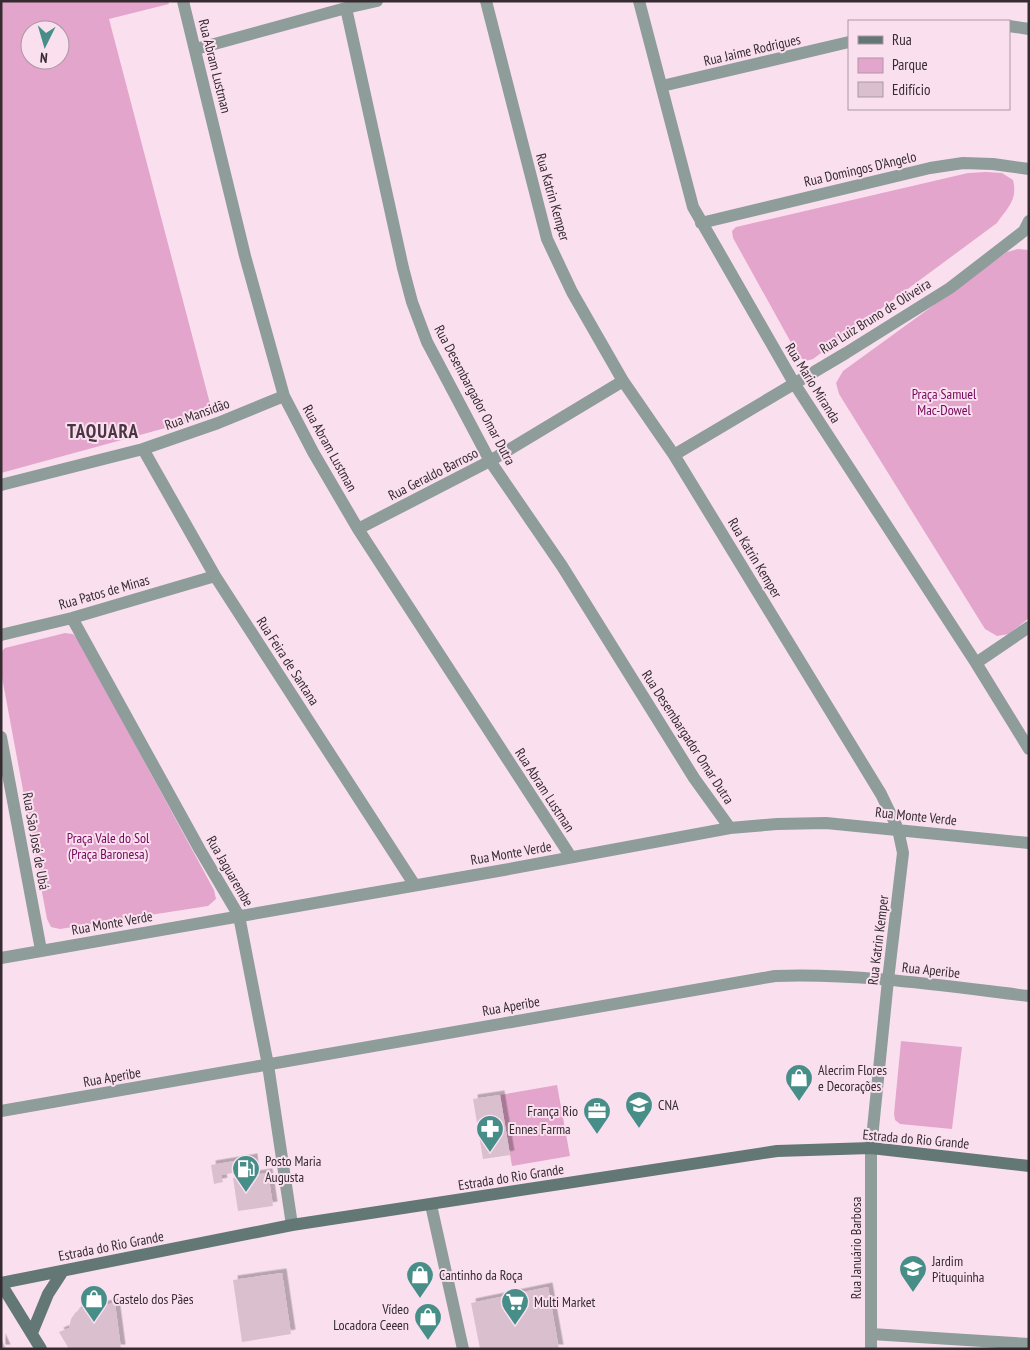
<svg xmlns="http://www.w3.org/2000/svg" width="1030" height="1350" viewBox="0 0 1030 1350" font-family="'PT Sans Narrow',sans-serif">
<defs>
<filter id="shadow"><feDropShadow dx="4.5" dy="-4.5" stdDeviation="0" flood-color="#0004"/></filter>
</defs>
<rect width="100%" height="100%" fill="#fae0ef"/>
<path fill="#e4a5cc" fill-rule="evenodd" d="M1,1H168L169,4L109,19L213,415L1,473ZM30,30H60V60H30Z
M986,172L1002,173L1013,180C1018,200 1008,207 997,223L813,359L806,361L799,357L733,238L732,231L736,227L968,173Z
M1018,249L1029,250V618L1009,634L997,636L985,629L839,394L836,383L843,371L1007,252Z
M65,633L73,634L78,639L214,890L216,899L208,906L60,929L51,927L47,919L1,672V652L5,648Z
M901,1041L962,1047L952,1129L900,1124L895,1120L894,1114Z
M557,1085L570,1156L512,1166L500,1095Z"/>
<path fill="#dac0cf" filter="url(#shadow)" d="M500,1095L510,1155L483,1159L473,1099Z
M253,1158L254,1169L221,1175L223,1182L214,1184L211,1165Z
M268,1173L273,1206L238,1211L233,1178Z
M282,1273L291,1334L242,1342L233,1280Z
M548,1287L559,1349H480L471,1303Z
M115,1303L121,1349H69L59,1332L69,1328L71,1319L75,1313L80,1309Z
M1,1338L6,1349H1Z"/>
<g fill="none" stroke-linecap="round" stroke-linejoin="round">
<path stroke="#8e9c9a" stroke-width="12" d="M183,1L245,256L284,396L313,452L358,529L571,857
M486,1L547,239L572,292L623,381L674,455L881,794L898,829L903,853L888,980L871,1148V1349
M639,1L693,207L794,383L976,663L1029,749
M346,8L403,268L412,302L427,342L490,461L562,566L694,778L730,828
M1009,26L1029,29
M196,49L346,8L377,1
M662,86L849,42
M701,223L930,168L963,163L993,164L1029,169
M143,449L215,576L414,884
M674,455L846,353L950,288L1024,231L1029,221
M1,485L143,449L218,423L284,396
M358,529L490,461L623,381
M72,618L200,850L239,916L268,1065L292,1225
M1,635L72,618L215,576
M976,663L1029,627
M1,737L41,950
M1,958L498,871L730,828L777,824L826,823L1029,843
M1,1111L775,976C860,973 945,986 1029,996
M431,1205L463,1349
M871,1334L1029,1344"/>
<path stroke="#637775" stroke-width="12" d="M1,1283L292,1225L777,1151L871,1148L1029,1166
M1,1284L41,1349
M32,1333L48,1294L63,1271"/>
</g>
<defs>
<symbol id="shop-pin" viewBox="-11 -11 22 30"><path d="M0 17L-7.5 6A9.5 9.5 0 1 1 7.5 6Z" fill="#478e89" stroke="#fae0ef"/><path d="M-5-2.5h2.3a2.7 3.5 0 0 1 5.4 0H5L5.5 6h-11ZM-1.5-2.5h3a1.5 2.3 0 0 0-3 0Z" fill="#fff"/></symbol>
<symbol id="school-pin" viewBox="-11 -11 22 30"><path d="M0 17L-7.5 6A9.5 9.5 0 1 1 7.5 6Z" fill="#478e89" stroke="#fae0ef"/><path d="M0-5L7-2L0 1L-7-2ZM-4 1L0 2.5L4 1V4Q0 6-4 4Z" fill="#fff"/></symbol>
<symbol id="office-pin" viewBox="-11 -11 22 30"><path d="M0 17L-7.5 6A9.5 9.5 0 1 1 7.5 6Z" fill="#478e89" stroke="#fae0ef"/><path d="M-6-3h4V-5.5h4V-3h4V5H-6ZM-1-4.5V-3h2v-1.5ZM-6 0V1H6V0Z" fill="#fff"/></symbol>
<symbol id="pharmacy-pin" viewBox="-11 -11 22 30"><path d="M0 17L-7.5 6A9.5 9.5 0 1 1 7.5 6Z" fill="#478e89" stroke="#fae0ef"/><path d="M-2-6h4v4h4v4h-4v4h-4v-4h-4v-4h4Z" fill="#fff"/></symbol>
<symbol id="fuel-pin" viewBox="-11 -11 22 30"><path d="M0 17L-7.5 6A9.5 9.5 0 1 1 7.5 6Z" fill="#478e89" stroke="#fae0ef"/><path d="M-5.5-6h7V0h2V4h1.3V-2.5L3-4.5l.8-.8L6-3V5H2.5V1h-1V6h-7ZM-4.2-4.7v3.2H.2V-4.7Z" fill="#fff"/></symbol>
<symbol id="supermarket-pin" viewBox="-11 -11 22 30"><path d="M0 17L-7.5 6A9.5 9.5 0 1 1 7.5 6Z" fill="#478e89" stroke="#fae0ef"/><path d="M-6-5.5h2.5l.6 2H6L4.5 2H-2.5L-4.4-4H-6ZM-1.5 3.2a1.3 1.3 0 1 0 .1 0ZM3 3.2a1.3 1.3 0 1 0 .1 0Z" fill="#fff"/></symbol>
</defs>
<g fill-rule="evenodd">
<use href="#shop-pin" x="783" y="1062" width="32" height="43"/>
<use href="#school-pin" x="623" y="1089" width="32" height="43"/>
<use href="#office-pin" x="581" y="1095" width="32" height="43"/>
<use href="#pharmacy-pin" x="474" y="1113" width="32" height="43"/>
<use href="#fuel-pin" x="230" y="1153" width="32" height="43"/>
<use href="#school-pin" x="897" y="1253" width="32" height="43"/>
<use href="#shop-pin" x="404" y="1259" width="32" height="43"/>
<use href="#shop-pin" x="78" y="1283" width="32" height="43"/>
<use href="#supermarket-pin" x="499" y="1286" width="32" height="43"/>
<use href="#shop-pin" x="412" y="1301" width="32" height="43"/>
</g>
<g text-anchor="middle" stroke-width="4" stroke-linejoin="round" paint-order="stroke">
<g font-size="14" fill="#352b31" stroke="#fae0ef">
<text transform="translate(752 50) rotate(-13)" y="5">Rua Jaime Rodrigues</text>
<text transform="translate(215 66) rotate(76)" y="5">Rua Abram Lustman</text>
<text transform="translate(860 169) rotate(-13)" y="5">Rua Domingos D'Angelo</text>
<text transform="translate(553 197) rotate(74)" y="5">Rua Katrin Kemper</text>
<text transform="translate(875 316) rotate(-32)" y="5">Rua Luiz Bruno de Oliveira</text>
<text transform="translate(813 383) rotate(58)" y="5">Rua Mario Miranda</text>
<text transform="translate(475 395) rotate(62)" y="5">Rua Desembargador Omar Dutra</text>
<text transform="translate(197 414) rotate(-20)" y="5">Rua Mansidão</text>
<text transform="translate(330 448) rotate(61)" y="5">Rua Abram Lustman</text>
<text transform="translate(433 474) rotate(-27)" y="5">Rua Geraldo Barroso</text>
<text transform="translate(755 558) rotate(59)" y="5">Rua Katrin Kemper</text>
<text transform="translate(104 592) rotate(-16)" y="5">Rua Patos de Minas</text>
<text transform="translate(288 661) rotate(57)" y="5">Rua Feira de Santana</text>
<text transform="translate(688 737) rotate(57)" y="5">Rua Desembargador Omar Dutra</text>
<text transform="translate(545 790) rotate(57)" y="5">Rua Abram Lustman</text>
<text transform="translate(916 816) rotate(6)" y="5">Rua Monte Verde</text>
<text transform="translate(36 841) rotate(80)" y="5">Rua São José de Ubá</text>
<text transform="translate(511 853) rotate(-10)" y="5">Rua Monte Verde</text>
<text transform="translate(230 871) rotate(60)" y="5">Rua Jaguarembe</text>
<text transform="translate(112 923) rotate(-10)" y="5">Rua Monte Verde</text>
<text transform="translate(878 940) rotate(-83)" y="5">Rua Katrin Kemper</text>
<text transform="translate(931 970) rotate(6)" y="5">Rua Aperibe</text>
<text transform="translate(511 1006) rotate(-10)" y="5">Rua Aperibe</text>
<text transform="translate(112 1077) rotate(-10)" y="5">Rua Aperibe</text>
<text transform="translate(916 1139) rotate(5)" y="5">Estrada do Rio Grande</text>
<text transform="translate(511 1177) rotate(-9)" y="5">Estrada do Rio Grande</text>
<text transform="translate(111 1246) rotate(-11)" y="5">Estrada do Rio Grande</text>
<text transform="translate(856 1248) rotate(-90)" y="5">Rua Januário Barbosa</text>
</g>
<g font-size="14" fill="#730759" stroke="#fae0ef">
<text x="944" y="399">Praça Samuel<tspan x="944" dy="16">Mac-Dowel</tspan></text>
<text x="108" y="843">Praça Vale do Sol<tspan x="108" dy="16">(Praça Baronesa)</tspan></text>
</g>
<g font-size="14" fill="#352b31" stroke="#fae0ef" text-anchor="start">
<text x="818" y="1075">Alecrim Flores<tspan x="818" dy="16">e Decorações</tspan></text>
<text x="658" y="1110">CNA</text>
<text x="578" y="1116" text-anchor="end">França Rio</text>
<text x="509" y="1134">Ennes Farma</text>
<text x="265" y="1166">Posto Maria<tspan x="265" dy="16">Augusta</tspan></text>
<text x="932" y="1266">Jardim<tspan x="932" dy="16">Pituquinha</tspan></text>
<text x="439" y="1280">Cantinho da Roça</text>
<text x="113" y="1304">Castelo dos Pães</text>
<text x="534" y="1307">Multi Market</text>
<text x="409" y="1314" text-anchor="end">Vídeo<tspan x="409" dy="16">Locadora Ceeen</tspan></text>
</g>
<g font-size="19" font-weight="bold" letter-spacing="1" fill="#4a3542" stroke="#fae0ef">
<text x="103" y="438">TAQUARA</text>
</g>
</g>
<rect width="1030" height="1350" fill="none" stroke="#352b31" stroke-width="5"/>
<rect x="848" y="20" width="162" height="90" fill="#fae0ef" stroke="#ab98a3"/>
<rect x="858" y="36" width="25" height="8" fill="#637775" stroke="#ab98a3"/>
<text x="892" y="45" font-size="15" fill="#352b31">Rua</text>
<rect x="858" y="58" width="25" height="15" fill="#e4a5cc" stroke="#ab98a3"/>
<text x="892" y="70" font-size="15" fill="#352b31">Parque</text>
<rect x="858" y="82" width="25" height="15" fill="#dac0cf" stroke="#ab98a3"/>
<text x="892" y="95" font-size="15" fill="#352b31">Edifício</text>
<g transform="translate(45 45) rotate(185)"><circle r="24" fill="#fae0ef" stroke="#ab98a3"/>
<path d="M0-4L9 19L0 12L-9 19Z" fill="#478e89"/>
<text y="-8" font-size="14" font-weight="bold" text-anchor="middle" fill="#352b31">N</text>
</g>
</svg>
